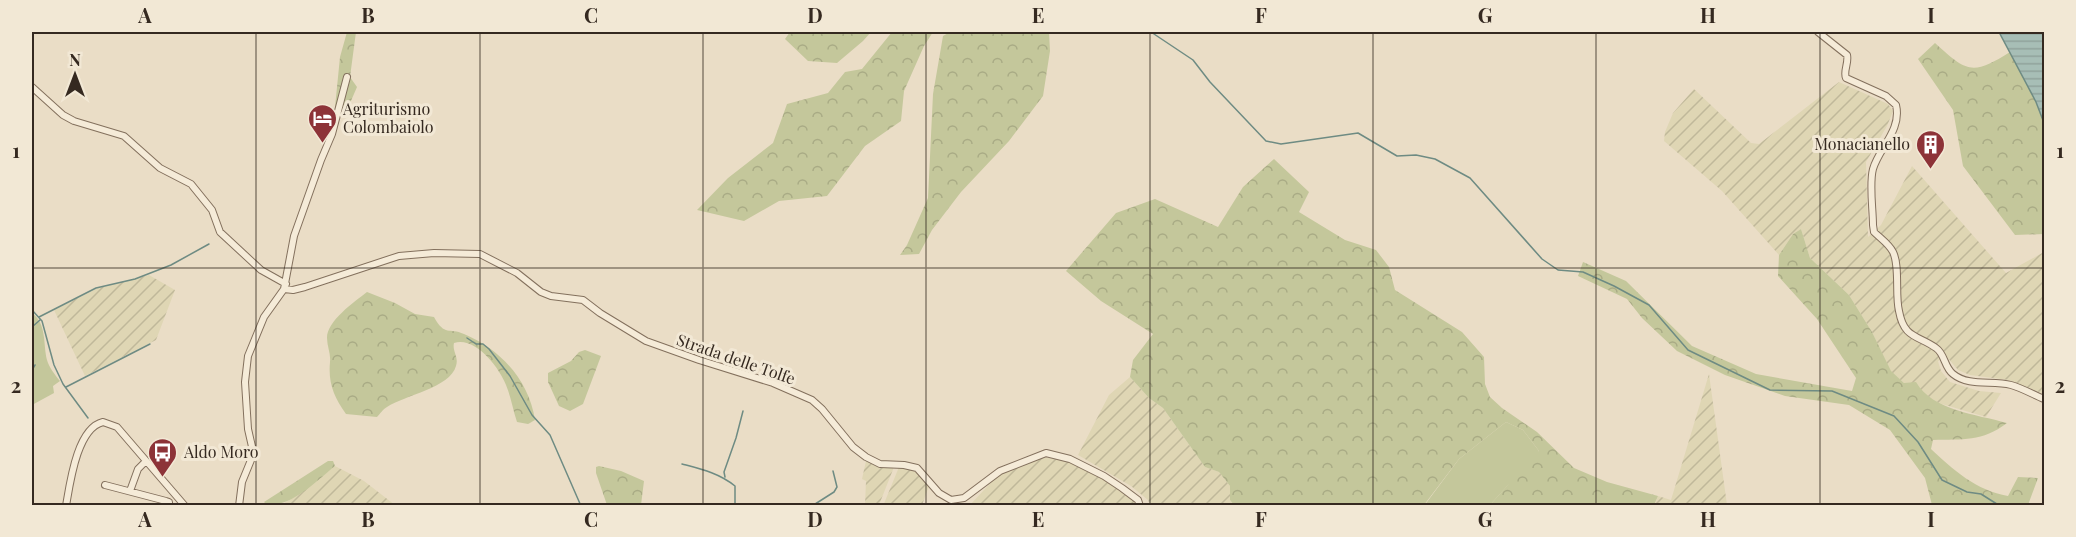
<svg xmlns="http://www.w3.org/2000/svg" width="2076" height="537" viewBox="0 0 2076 537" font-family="'Playfair Display',serif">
<defs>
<pattern id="farmland-furrows" width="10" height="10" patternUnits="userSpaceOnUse" patternTransform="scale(1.5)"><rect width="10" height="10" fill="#dfd6b4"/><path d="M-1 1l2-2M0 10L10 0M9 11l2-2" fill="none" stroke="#c0b89a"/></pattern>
<pattern id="forest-crowns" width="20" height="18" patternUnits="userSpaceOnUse" patternTransform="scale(1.5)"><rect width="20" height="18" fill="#c4c79b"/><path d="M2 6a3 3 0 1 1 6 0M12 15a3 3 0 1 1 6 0" fill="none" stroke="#a9ab85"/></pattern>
<pattern id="water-rules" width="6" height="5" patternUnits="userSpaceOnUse" patternTransform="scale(1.5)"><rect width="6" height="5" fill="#a7beb6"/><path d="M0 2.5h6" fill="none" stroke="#90a39c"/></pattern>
</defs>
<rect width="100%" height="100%" fill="#eaddc6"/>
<path fill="url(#farmland-furrows)" d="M1839,82L1888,104L1893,111L1887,126L1866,162L1868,237L1881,225L1912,166L2006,273L2044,252V394L2008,380L1970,375L1958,370L1947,357L1938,361L1941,371L1950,382L1979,391L2001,393L1986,417L1935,402L1922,393L1904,383L1891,372L1872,332L1849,295L1810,258L1801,229L1793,234L1779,255L1722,191L1664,141L1665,132L1673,113L1694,89L1751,143L1759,144Z
M149,275L175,290L156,340L85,376L54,310L98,288Z
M1709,374L1727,505L1654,506L1658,496L1671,500Z
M1130,377L1149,398L1163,408L1205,467L1219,472L1230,486V500L1234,505H1150L1148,500L1131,486L1078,455L1109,395Z
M1043,457L1071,462L1105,478L1136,502L1137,506H969L997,476Z
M866,461L876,465L894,467L879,505H865L866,481L862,479Z
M335,466L364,481L395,505L279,506L298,495Z
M899,467L916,469L929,486L922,505L883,506Z"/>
<path fill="#c4c79b" d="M32,313C47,324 43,344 47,360C49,367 55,375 60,381L53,386L54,393L32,405Z
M1506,422L1523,430L1539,451L1490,505L1424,506L1459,459Z"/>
<path fill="url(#forest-crowns)" d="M347,32H356L350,77L357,87L344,117L335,107L340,57Z
M790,32H871L863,41L837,63L808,61L785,39Z
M892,32H933L924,46L904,91L901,121L865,146L827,196L779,201L744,221L697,210L728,178L773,143L787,104L828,93L845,72L862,69Z
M950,32H1049L1050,51L1043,96L1009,141L961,192L932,230L919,254L900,255L907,245L928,198L933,94L943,36Z
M1935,43C1967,72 1972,76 2010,52L2036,102L2044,123V234L2015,235L1963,166L1953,110L1918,59Z
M1274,159L1309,192L1299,212L1345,240L1376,250L1389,267L1395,290L1462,332L1484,357L1485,384L1490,397L1502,408L1537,432L1574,468L1607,482L1658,496L1654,505H1490L1507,486L1527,457L1539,451L1523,430L1506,422L1459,459L1424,505H1234L1230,500V486L1219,472L1205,467L1163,408L1149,398L1130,377L1133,360L1153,334L1101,301L1066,271L1116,213L1155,199L1218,227L1243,187Z
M1801,229L1810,258L1849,295L1872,332L1891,371L1904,383L1916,382C1933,411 1976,414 2007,423C1982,442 1963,439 1933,440L1931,449C1952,469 1977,491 2008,496L2018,477L2038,478L2028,505H1932L1925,478L1890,430L1849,405L1785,396L1725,375L1677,351L1642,318L1627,299L1578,276L1583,262L1626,281L1692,346L1756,374L1852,391L1856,378L1817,319L1778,276L1779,255L1793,234Z
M367,292L395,303L415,314L434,317C445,337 449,327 464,334C500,349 529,380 535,420L528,424L517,422C513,410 511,397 506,385C499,367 475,336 454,343C452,351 459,357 456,366C450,388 405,395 387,407C383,409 380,414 377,417L346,414C334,397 328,383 330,362C331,354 327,346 327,338C327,321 354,302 367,292Z
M585,350L601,356L583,404L570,411L559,406L548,382V373L571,361L579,352Z
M328,461H333L335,466C315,482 293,506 267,505L264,502Z
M599,466L621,471L644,481L641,505H607L596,473V467Z"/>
<path fill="url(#water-rules)" stroke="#6e8b83" stroke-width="1.5" d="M1999,32H2044V123L2036,102Z"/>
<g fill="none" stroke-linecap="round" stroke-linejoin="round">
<path stroke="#6e8b83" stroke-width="1.5" d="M1151,32L1193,60L1210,82L1266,141L1281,144L1358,133L1397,156L1416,155L1435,159L1470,178L1542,259L1558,270L1583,272L1614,286L1649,305L1688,350L1770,390L1832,391L1894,416L1918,442L1942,480L1967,492L1981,494L2000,506
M32,310L42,321L54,365L63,384L88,418
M39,317L96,288L135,279L171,265L209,244
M32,327L40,320
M467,338L476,344H483L489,349L510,376L532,415L550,435L581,506
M32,370L35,365
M66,387L150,344
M682,464C701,469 719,473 735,486V506
M725,477L724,472L736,438L743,411
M812,506L834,492L837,487L833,471"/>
<defs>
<path id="minor" d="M1818,32L1847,55C1849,63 1843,71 1846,78L1886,96L1896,105C1902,130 1879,148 1873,169C1869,184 1873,209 1873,225L1874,232C1880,238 1889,244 1893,252C1900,266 1895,295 1899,311C1904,339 1918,335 1936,348C1945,354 1944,367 1953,374C1969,387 1992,380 2011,385C2022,388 2034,395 2044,399
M32,87L63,115L74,121L124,136L160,168L191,184L212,210L220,232L261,270L286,284
M284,289L293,290L305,287L399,256L434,253L480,254L517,273L541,292L551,296L583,300L600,313L646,341L699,360L773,383L812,400L822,409L853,447L866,457L880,464L904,465L917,468L939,493L951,500L964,498L1000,471L1046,453L1070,459L1104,476L1122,488L1138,500L1140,506
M105,485L166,501L169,502V506
M130,491L138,469L145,462
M66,506C70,483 77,428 103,422L117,427L185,506
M239,506L242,482L251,460L253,451L248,429L245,382L248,356L264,317L284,289L294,236L321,160L332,134L347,77"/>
</defs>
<use href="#minor" stroke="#83705d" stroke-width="8"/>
<use href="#minor" stroke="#f5ebd8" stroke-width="6"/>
</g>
<path fill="none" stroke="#352920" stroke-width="1.5" stroke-opacity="0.55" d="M256,32V506M480,32V506M703,32V506M926,32V506M1150,32V506M1373,32V506M1596,32V506M1820,32V506M32,268H2044"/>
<defs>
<symbol id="hotel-pin" viewBox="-11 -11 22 30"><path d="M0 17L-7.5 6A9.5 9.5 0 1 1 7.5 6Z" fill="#8d3338" stroke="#f2e8d5"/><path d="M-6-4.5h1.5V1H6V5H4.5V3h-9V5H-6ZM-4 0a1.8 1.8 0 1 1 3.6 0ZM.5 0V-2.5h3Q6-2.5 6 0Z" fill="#fff"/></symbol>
<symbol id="building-pin" viewBox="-11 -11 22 30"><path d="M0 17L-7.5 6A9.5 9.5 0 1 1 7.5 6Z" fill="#8d3338" stroke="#f2e8d5"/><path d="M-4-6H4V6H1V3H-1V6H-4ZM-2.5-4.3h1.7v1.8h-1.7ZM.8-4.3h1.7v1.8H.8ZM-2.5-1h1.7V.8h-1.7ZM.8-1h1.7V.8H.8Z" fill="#fff"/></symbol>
<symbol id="bus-pin" viewBox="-11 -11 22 30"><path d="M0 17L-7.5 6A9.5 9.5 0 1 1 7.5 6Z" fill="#8d3338" stroke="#f2e8d5"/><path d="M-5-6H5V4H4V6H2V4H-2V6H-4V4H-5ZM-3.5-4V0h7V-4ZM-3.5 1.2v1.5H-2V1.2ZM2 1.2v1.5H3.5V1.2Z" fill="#fff"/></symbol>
</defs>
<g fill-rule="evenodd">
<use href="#hotel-pin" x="306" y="102" width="33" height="45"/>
<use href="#building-pin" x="1914" y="128" width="33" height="45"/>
<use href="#bus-pin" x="146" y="436" width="33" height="45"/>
</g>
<g text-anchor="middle" stroke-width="6" stroke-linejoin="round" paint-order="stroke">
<g font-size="16" fill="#352920" stroke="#f2e8d5" text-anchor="start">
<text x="343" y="115">Agriturismo<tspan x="343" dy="18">Colombaiolo</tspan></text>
<text x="1910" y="150" text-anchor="end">Monacianello</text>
<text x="184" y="458">Aldo Moro</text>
</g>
<g font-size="16" fill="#352920" stroke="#f2e8d5">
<text transform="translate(736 359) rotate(19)" y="6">Strada delle Tolfe</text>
</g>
</g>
<rect width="2076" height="537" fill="none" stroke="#f2e8d5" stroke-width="66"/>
<g transform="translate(75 75)" stroke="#f2e8d5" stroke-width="4.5" paint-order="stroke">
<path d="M0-4.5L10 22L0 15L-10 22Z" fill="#352920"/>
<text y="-9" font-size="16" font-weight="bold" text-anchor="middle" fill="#352920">N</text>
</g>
<rect x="33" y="33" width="2010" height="471" fill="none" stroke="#352920" stroke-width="2"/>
<g font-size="20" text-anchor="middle" font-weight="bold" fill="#352920">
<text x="145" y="23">A</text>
<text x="368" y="23">B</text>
<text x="591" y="23">C</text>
<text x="815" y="23">D</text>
<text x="1038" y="23">E</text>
<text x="1261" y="23">F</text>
<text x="1485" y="23">G</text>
<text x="1708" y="23">H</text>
<text x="1931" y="23">I</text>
<text x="16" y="158">1</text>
<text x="2060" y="158">1</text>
<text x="16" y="393">2</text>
<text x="2060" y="393">2</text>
<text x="145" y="527">A</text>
<text x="368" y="527">B</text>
<text x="591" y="527">C</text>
<text x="815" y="527">D</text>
<text x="1038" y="527">E</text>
<text x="1261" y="527">F</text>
<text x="1485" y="527">G</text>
<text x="1708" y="527">H</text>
<text x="1931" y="527">I</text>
</g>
</svg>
